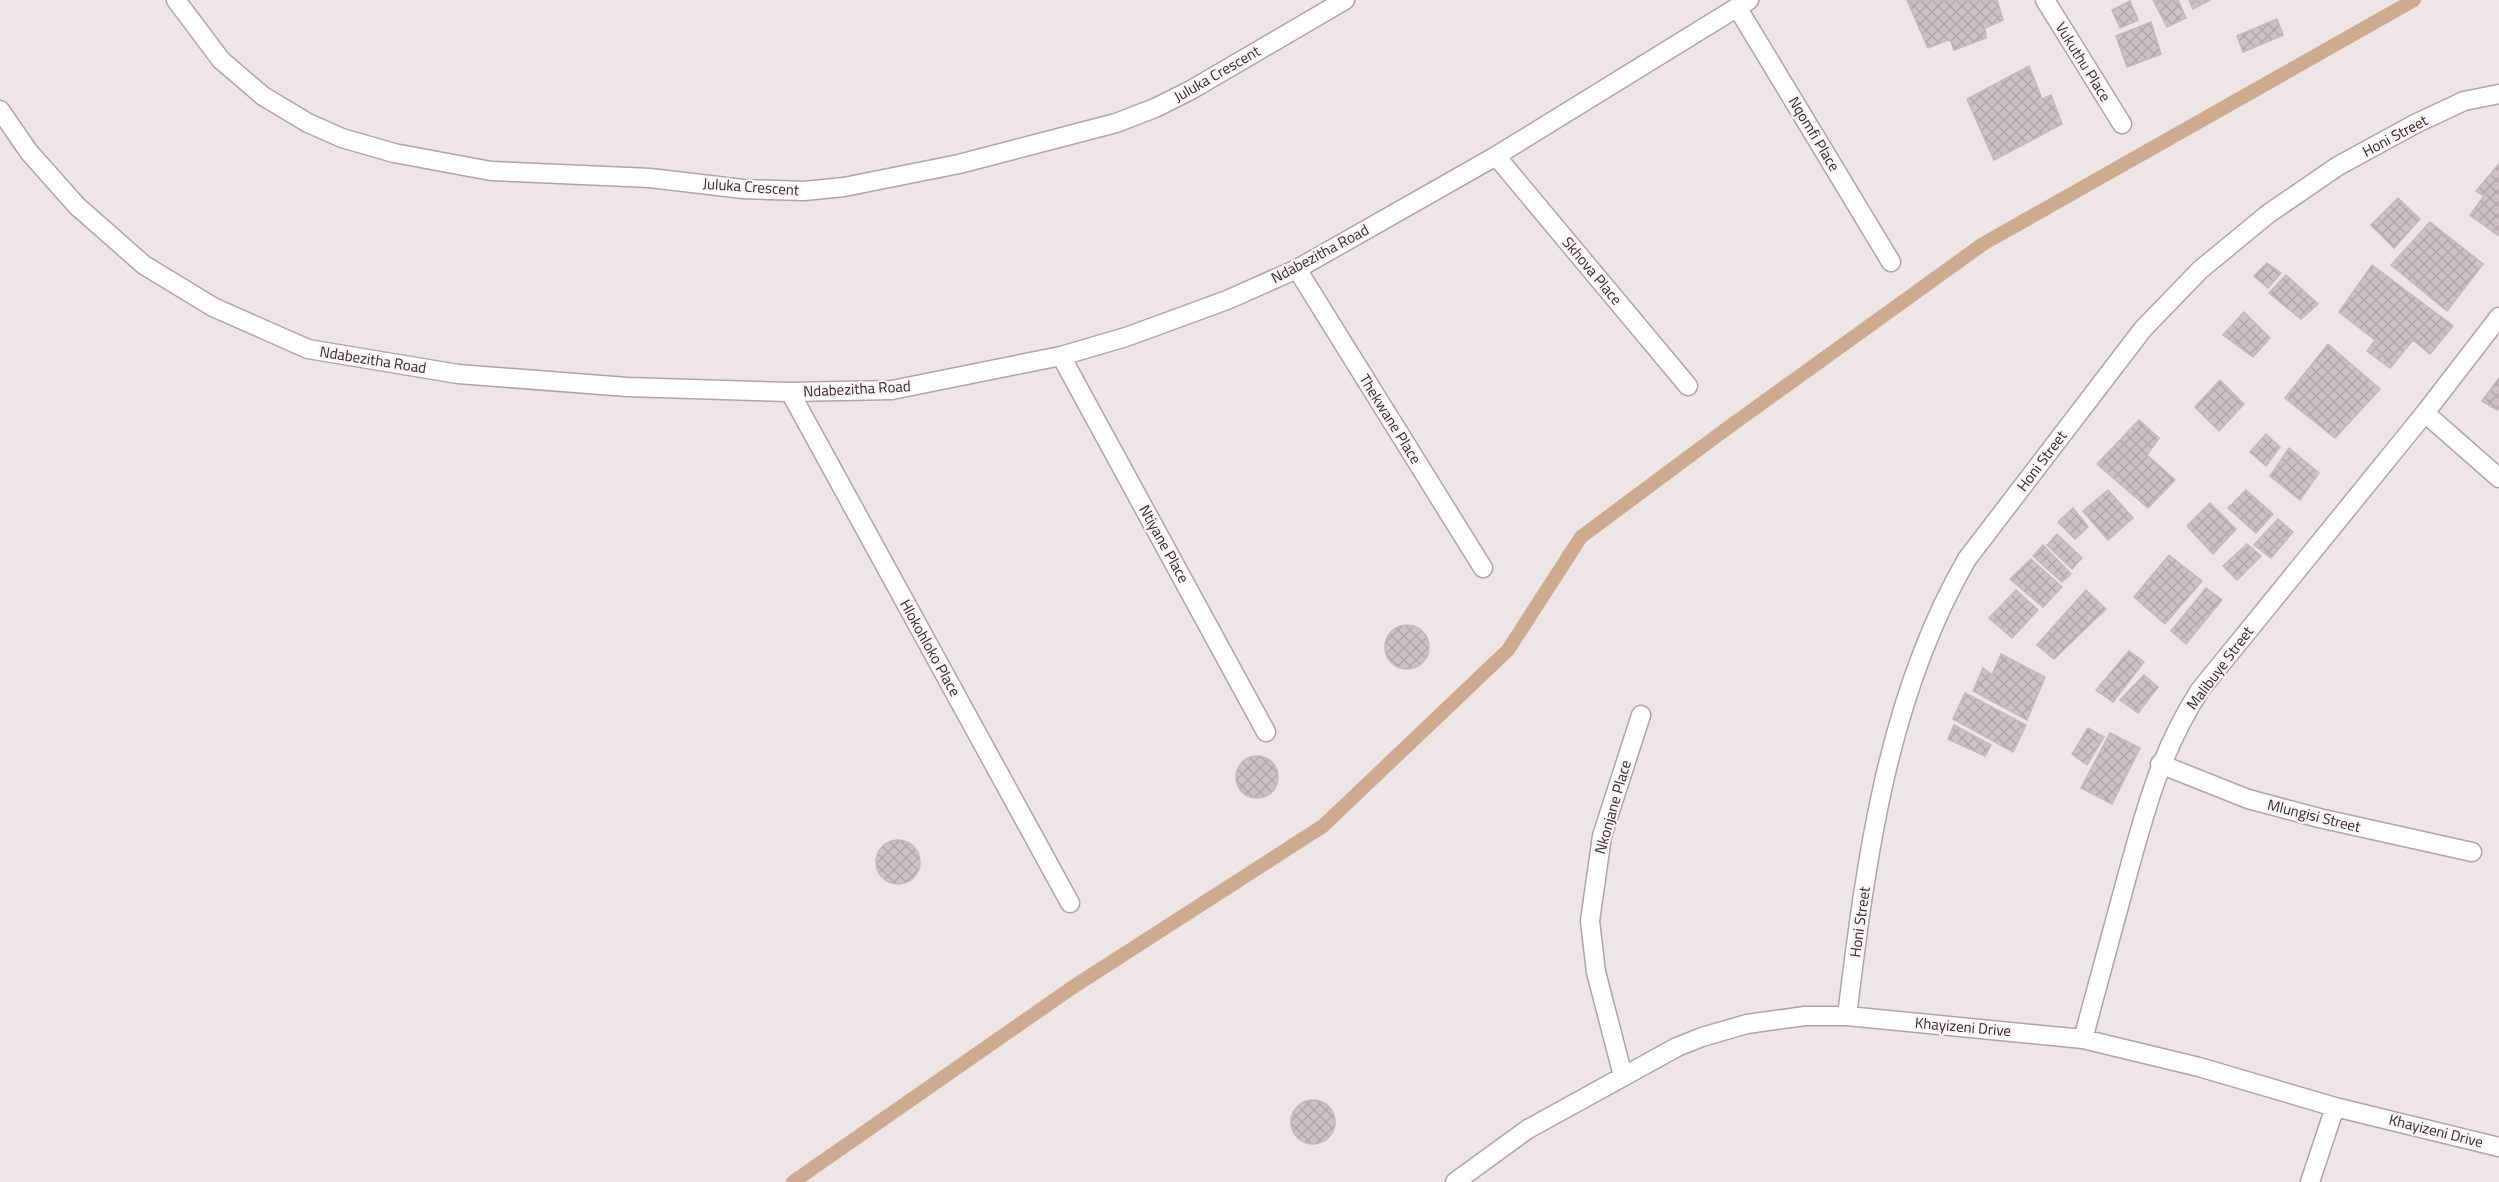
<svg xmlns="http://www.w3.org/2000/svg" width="2499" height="1182" viewBox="0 0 2499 1182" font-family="'Titillium Web',sans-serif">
<defs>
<pattern id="building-cross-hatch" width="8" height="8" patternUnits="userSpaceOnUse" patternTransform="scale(1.5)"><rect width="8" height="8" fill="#cec1c4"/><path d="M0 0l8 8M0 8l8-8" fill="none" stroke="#b2a6a8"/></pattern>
</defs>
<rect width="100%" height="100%" fill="#ede5e6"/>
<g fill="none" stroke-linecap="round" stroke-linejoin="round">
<path stroke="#ceaa91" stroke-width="14" d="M793,1182L1073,987L1323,826L1508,650L1581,537L1722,432L1983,244L2414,0"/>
</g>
<path fill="url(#building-cross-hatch)" stroke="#c6b8ba" stroke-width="1.5" d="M1907,0H1997L2003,20L1985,28L1986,38L1954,50L1950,39L1928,48Z
M2153,0H2178L2186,18L2167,27Z
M2189,0H2210L2193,9Z
M2130,1L2138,20L2120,28L2112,10Z
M2277,19L2283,35L2243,52L2237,36Z
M2151,22L2161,54L2127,67L2116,36Z
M2029,66L2042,99L2051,95L2062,124L1994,160L1967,99Z
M2499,164V236L2470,215L2484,196L2476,191Z
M2398,198L2420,219L2394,248L2371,225Z
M2430,222L2483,264L2447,311L2391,265Z
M2267,263L2281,273L2268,288L2254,276Z
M2372,265L2453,326L2430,354L2413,340L2390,368L2367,351L2375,340L2339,312Z
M2286,275L2318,304L2301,319L2269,293Z
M2244,312L2270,338L2253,357L2223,335Z
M2328,344L2380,389L2335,438L2285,398Z
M2499,378V408L2497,410L2482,401Z
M2220,380L2244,404L2219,431L2195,407Z
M2139,420L2159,438L2147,455L2175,480L2148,508L2097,464Z
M2266,434L2280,447L2266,466L2250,452Z
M2289,448L2319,473L2300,500L2270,476Z
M2108,490L2133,518L2108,540L2083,511Z
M2246,490L2273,514L2256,533L2228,508Z
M2210,503L2236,529L2213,554L2187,526Z
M2073,508L2088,527L2075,539L2058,522Z
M2278,519L2293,532L2271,558L2254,545Z
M2057,534L2082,558L2072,569L2047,545Z
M2247,544L2261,556L2237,580L2223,566Z
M2043,545L2071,574L2062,582L2033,556Z
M2169,555L2202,581L2165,624L2134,597Z
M2031,559L2062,587L2043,607L2010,579Z
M2206,588L2222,600L2186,644L2171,631Z
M2016,590L2038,610L2012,638L1989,618Z
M2086,590L2106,609L2054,659L2037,645Z
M1385 647a22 22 0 1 1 44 0a22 22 0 1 1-44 0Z
M2129,651L2144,662L2113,702L2096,690Z
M2001,654L2045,677L2027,720L1973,691L1983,668L1992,675Z
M2144,675L2158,687L2138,713L2120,700Z
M1965,693L2026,725L2013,752L1953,719Z
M1954,725L1991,745L1985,756L1948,739Z
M2088,728L2104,737L2087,765L2072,754Z
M2110,733L2140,748L2112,804L2081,788Z
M1236 777a21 21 0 1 1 42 0a21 21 0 1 1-42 0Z
M876 862a22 22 0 1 1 44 0a22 22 0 1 1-44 0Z
M1291 1122a22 22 0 1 1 44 0a22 22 0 1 1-44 0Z"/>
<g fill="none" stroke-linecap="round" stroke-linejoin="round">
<defs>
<path id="minor" d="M176,0L221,60L263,96L308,123L342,138L394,153L491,171L650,178L743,189L804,191L844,187L959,164L1116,123L1155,108L1191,90L1345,0
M2045,0L2122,124
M1737,7L1891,262
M0,110L29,152L77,206L144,265L213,307L308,349L458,374L627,387L790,392L892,390L1061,356L1126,337L1227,300L1297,269L1496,156L1749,0
M1496,156L1688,386
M1297,269L1483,568
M1061,356L1266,732
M790,392L1070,903
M2425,413L2499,478
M2160,764L2248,799L2319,818L2472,852
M1847,1016C1866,860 1887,697 1967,559L2143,329L2200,270L2268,214L2338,166L2415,124L2464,101L2499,94
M2083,1039C2097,987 2111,936 2125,884C2144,814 2160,752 2200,690L2425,413L2499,317
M1623,1076L1596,972L1590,921L1602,836L1641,715
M1455,1182L1528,1129L1677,1047L1702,1037L1747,1024L1805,1016H1847L2083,1039L2199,1067L2335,1107L2499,1147
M2310,1182L2335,1107"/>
</defs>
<use href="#minor" stroke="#b2a4a4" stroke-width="21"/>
<use href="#minor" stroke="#fff" stroke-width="18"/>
</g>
<g text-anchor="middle" stroke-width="4.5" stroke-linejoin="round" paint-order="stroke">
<g font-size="15" fill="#3e2525" stroke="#faf5f6">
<text transform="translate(2083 62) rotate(58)" y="5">Vukuthu Place</text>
<text transform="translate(1217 74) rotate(-30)" y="5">Juluka Crescent</text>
<text transform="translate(1814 134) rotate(59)" y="5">Nqomfi Place</text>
<text transform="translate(2395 136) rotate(-28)" y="5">Honi Street</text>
<text transform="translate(751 187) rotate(4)" y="5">Juluka Crescent</text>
<text transform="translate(1320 254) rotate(-28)" y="5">Ndabezitha Road</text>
<text transform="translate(1592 271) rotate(50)" y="5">Skhova Place</text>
<text transform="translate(373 360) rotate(9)" y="5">Ndabezitha Road</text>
<text transform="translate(857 389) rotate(-3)" y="5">Ndabezitha Road</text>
<text transform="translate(1390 419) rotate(58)" y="5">Thekwane Place</text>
<text transform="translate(2042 461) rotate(-53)" y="5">Honi Street</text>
<text transform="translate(1164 544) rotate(61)" y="5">Ntiyane Place</text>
<text transform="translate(930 648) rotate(61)" y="5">Hlokohloko Place</text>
<text transform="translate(2220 668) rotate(-53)" y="5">Malibuye Street</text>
<text transform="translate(1613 807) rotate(-74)" y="5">Nkonjane Place</text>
<text transform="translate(2314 816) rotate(14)" y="5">Mlungisi Street</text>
<text transform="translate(1860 922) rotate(-82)" y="5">Honi Street</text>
<text transform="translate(1963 1027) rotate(5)" y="5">Khayizeni Drive</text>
<text transform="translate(2436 1131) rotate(14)" y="5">Khayizeni Drive</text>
</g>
</g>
</svg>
